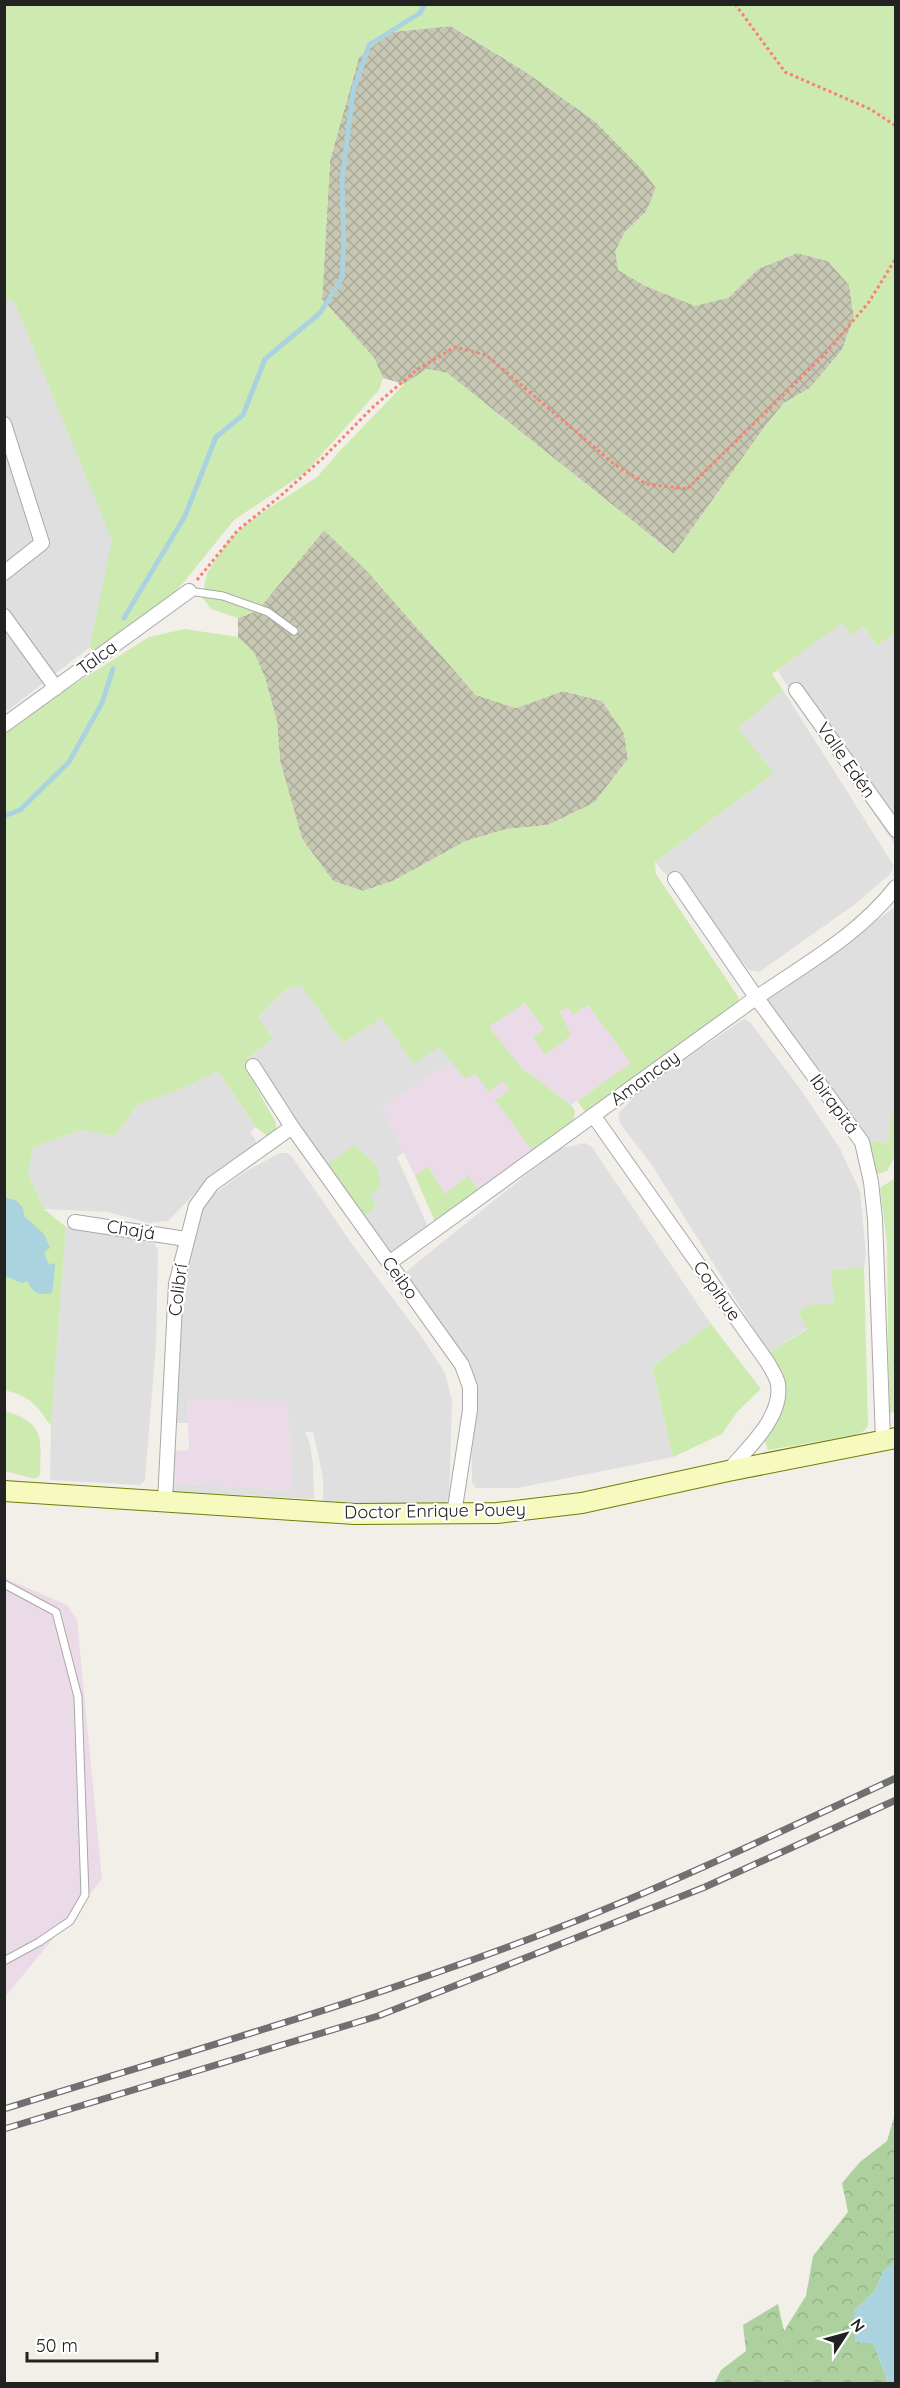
<svg xmlns="http://www.w3.org/2000/svg" width="900" height="2388" viewBox="0 0 900 2388" font-family="Quicksand,sans-serif">
<defs>
<pattern id="construction-cross-hatch" width="8" height="8" patternUnits="userSpaceOnUse" patternTransform="scale(1.5)"><rect width="8" height="8" fill="#c7c7b4"/><path d="M0 0l8 8M0 8l8-8" fill="none" stroke="#abab9a"/></pattern>
<pattern id="forest-crowns" width="20" height="18" patternUnits="userSpaceOnUse" patternTransform="scale(1.5)"><rect width="20" height="18" fill="#add19e"/><path d="M2 6a3 3 0 1 1 6 0M12 15a3 3 0 1 1 6 0" fill="none" stroke="#95b388"/></pattern>
</defs>
<rect width="100%" height="100%" fill="#f2efe9"/>
<path fill="#e0dfdf" d="M4,300L14,301L113,540L90,647L7,711L4,707Z
M842,622L862,625L877,646L895,633V845L777,670Z
M783,690L894,866L890,874L854,905L759,972L749,970L655,862L774,773L737,728Z
M895,907L896,1096L888,1143L854,1139L761,1004Z
M300,985L343,1043L382,1018L413,1063L439,1046L452,1062L382,1108L404,1152L397,1157L428,1227L391,1255L319,1170L249,1057L273,1039L258,1017L285,990Z
M744,1019L750,1022L801,1090L839,1147L860,1191L866,1254L864,1267L831,1270L835,1305H810L798,1313L807,1328L769,1353L652,1165L621,1125L618,1114L642,1088Z
M218,1071L256,1127L250,1132L256,1141L254,1149L202,1186L168,1221L149,1223L108,1212L44,1209L28,1174L33,1148L80,1130L115,1136L138,1104L179,1090Z
M585,1143L592,1147L711,1324L652,1367L673,1457L517,1488H476L472,1483L471,1388L402,1275L558,1149Z
M280,1153H287L293,1158L352,1244L419,1333L445,1373L452,1401L449,1497L444,1505L406,1508L323,1501V1477L313,1432H305L310,1444L313,1465L314,1499L167,1491L169,1483L292,1490L187,1399L188,1423H178L173,1420L175,1261L178,1237L191,1217L215,1193L245,1172Z
M66,1227L136,1231L154,1243L158,1250L156,1344L145,1480L140,1485L50,1480L51,1426Z"/>
<path fill="#ebdbe8" d="M525,1003L544,1029L533,1037L545,1055L560,1012L568,1007L573,1015L588,1004L631,1063L571,1105L521,1067L488,1028Z
M452,1062L465,1079L475,1073L489,1092L503,1081L510,1090L496,1101L533,1152L479,1192L445,1194L428,1166L415,1176L382,1108Z
M187,1399L288,1402L292,1490L169,1483L171,1451L189,1450Z
M5,1578L67,1605L77,1620L102,1879L5,1997Z"/>
<path fill="url(#construction-cross-hatch)" d="M451,26L526,72L596,122L642,169L656,188L646,212L625,232L728,298L758,269L797,253L828,261L849,285L854,317L842,350L810,388L784,403L766,425L674,554L447,373L427,369L404,384L383,378L374,358L322,299L330,160L359,57L391,32Z
M324,530L368,572L476,695L516,708L563,691L602,701L624,733L628,759L594,803L548,825L507,829L466,841L393,881L363,891L333,881L302,839L280,761L277,721L238,637V618L257,611Z"/>
<path fill="#cdebb0" d="M5,5H895V633L877,646L863,626L851,635L842,623L772,674L783,690L738,728L774,773L655,862L656,874L739,998L736,1007L586,1113L577,1101L631,1063L588,1005L573,1015L568,1007L560,1012L571,1035L545,1055L533,1037L544,1029L525,1003L489,1027L521,1067L571,1105L575,1111L573,1123L533,1152L495,1100L510,1090L503,1081L489,1092L475,1074L465,1079L439,1047L413,1064L382,1018L343,1043L300,985L285,990L258,1017L273,1039L249,1057L248,1072L276,1123V1136L269,1138L256,1127L218,1071L179,1090L138,1104L115,1136L80,1130L33,1148L28,1174L44,1209L66,1227L51,1426C35,1403 32,1398 5,1390L4,734L67,689L149,637L185,629L238,637L254,652L265,677L277,721L280,761L302,839L333,881L363,891L393,881L466,841L507,829L548,825L594,803L628,759L624,733L602,701L563,691L516,708L476,695L368,572L324,530L257,611L238,618L211,609L202,597L207,573L229,539L257,516L317,477L337,454L404,384L427,369L447,373L674,554L766,425L784,403L810,388L842,350L854,317L849,285L828,261L797,253L758,269L728,298L695,306L645,286L618,270L615,251L625,232L646,212L656,188L642,169L596,122L526,72L452,26L391,32L359,57L330,160L322,299L374,358L383,378L379,390L306,472L234,520L184,582L154,614L95,655L90,647L112,540L14,301L5,300Z
M895,1096V1156L887,1171L871,1176L854,1139L888,1143Z
M354,1145L376,1165L381,1187L370,1195L376,1207L354,1224L319,1170Z
M428,1166L445,1194L469,1175L479,1192L436,1224L415,1176Z
M895,1178V1412L889,1413L887,1243L880,1188Z
M864,1267L868,1426L864,1431L855,1435L768,1450L764,1439C791,1409 789,1386 769,1353L807,1329L798,1312L810,1305L834,1304L831,1270Z
M711,1324L761,1389L737,1412L722,1434L673,1457L652,1367Z
M5,1411C45,1423 41,1437 40,1475L35,1479L5,1471Z"/>
<path fill="url(#forest-crowns)" d="M895,2114V2262L883,2272L875,2291L854,2311L874,2344L888,2383L714,2384L721,2370L746,2351L743,2325L778,2304L784,2331L806,2296L813,2256L848,2212L842,2183L860,2162L887,2141Z"/>
<path fill="#aad3df" d="M4,1197L17,1201L23,1208L24,1216L44,1234L50,1248L44,1252L49,1265L55,1263C55,1274 53,1283 52,1293C40,1296 30,1292 28,1281L22,1283L5,1276Z
M895,2262V2383H888L874,2344L855,2342L854,2311L875,2291L883,2272Z"/>
<g fill="none" stroke-linecap="round" stroke-linejoin="round">
<path stroke="#aad3df" stroke-width="5" d="M124,618L185,516L216,437L243,415L265,359L320,313L342,278L344,243L342,181L353,92L369,45L420,13L425,4
M4,816L20,810L69,762L102,703L113,669"/>
<defs>
<path id="lane" d="M189,591L223,596L268,612L294,631
M4,1584L56,1612L78,1697L85,1895L70,1921L39,1942L4,1961"/>
<path id="street" d="M4,424L42,543L4,573
M4,616L56,688
M796,690L896,830
M4,725L189,591
M675,879L756,997L862,1142L871,1182L875,1219L883,1440
M253,1066L292,1127L462,1365L470,1387V1410L454,1514
M593,1115L768,1363C771,1369 777,1377 778,1384C783,1417 748,1448 728,1471
M75,1222L186,1239
M389,1263C506,1179 622,1094 739,1010C792,971 855,940 896,887
M165,1501L176,1284L196,1206L212,1184L292,1127"/>
<path id="secondary" d="M4,1491L355,1514L497,1513L582,1503L728,1471L896,1438"/>
</defs>
<use href="#lane" stroke="#a9a9a9" stroke-width="9"/>
<use href="#street" stroke="#a9a9a9" stroke-width="16"/>
<use href="#secondary" stroke="#707d05" stroke-width="22"/>
<path stroke="#fa8072" stroke-width="3" stroke-dasharray="3 3" stroke-linecap="butt" d="M735,4L785,72L870,109L896,126
M197,580L238,530L278,498L322,459L374,406L418,369L455,347L486,355L614,464L646,484L687,489L824,355L869,302L896,258"/>
<use href="#lane" stroke="#fff" stroke-width="7"/>
<use href="#street" stroke="#fff" stroke-width="14"/>
<use href="#secondary" stroke="#f7fabf" stroke-width="20"/>
<defs>
<path id="rail" d="M4,2109C190,2051 382,1997 563,1926C676,1882 786,1829 896,1778
M4,2129L378,2016L705,1887L896,1800"/>
</defs>
<use href="#rail" stroke="#707070" stroke-width="7"/>
<use href="#rail" stroke="#fff" stroke-width="4.5" stroke-dasharray="14" stroke-linecap="butt"/>
</g>
<g text-anchor="middle" stroke-width="4.5" stroke-linejoin="round" paint-order="stroke">
<g font-size="18" fill="#222" stroke="#fff">
<text transform="translate(97 658) rotate(-36)" y="6">Talca</text>
<text transform="translate(846 760) rotate(55)" y="6">Valle Edén</text>
<text transform="translate(645 1078) rotate(-36)" y="6">Amancay</text>
<text transform="translate(834 1104) rotate(54)" y="6">Ibirapitá</text>
<text transform="translate(131 1230) rotate(9)" y="6">Chajá</text>
<text transform="translate(400 1278) rotate(54)" y="6">Ceibo</text>
<text transform="translate(178 1290) rotate(-83)" y="6">Colibrí</text>
<text transform="translate(717 1291) rotate(55)" y="6">Copihue</text>
<text transform="translate(435 1511) rotate(-1)" y="6">Doctor Enrique Pouey</text>
</g>
</g>
<rect width="900" height="2388" fill="none" stroke="#222222" stroke-width="12"/>
<g transform="translate(846 2334) rotate(54)" stroke="#ffffff" stroke-width="4.5" paint-order="stroke">
<path d="M0-4.5L10 22L0 15L-10 22Z" fill="#222222"/>
<text y="-9" font-size="16" font-weight="bold" text-anchor="middle" fill="#222222">N</text>
</g>
<path d="M27 2352v9h130v-9" fill="none" stroke="#222222" stroke-width="3"/>
<text x="36" y="2352" font-size="18" fill="#222222" stroke="#ffffff" stroke-width="4.5" paint-order="stroke">50 m</text>
</svg>
